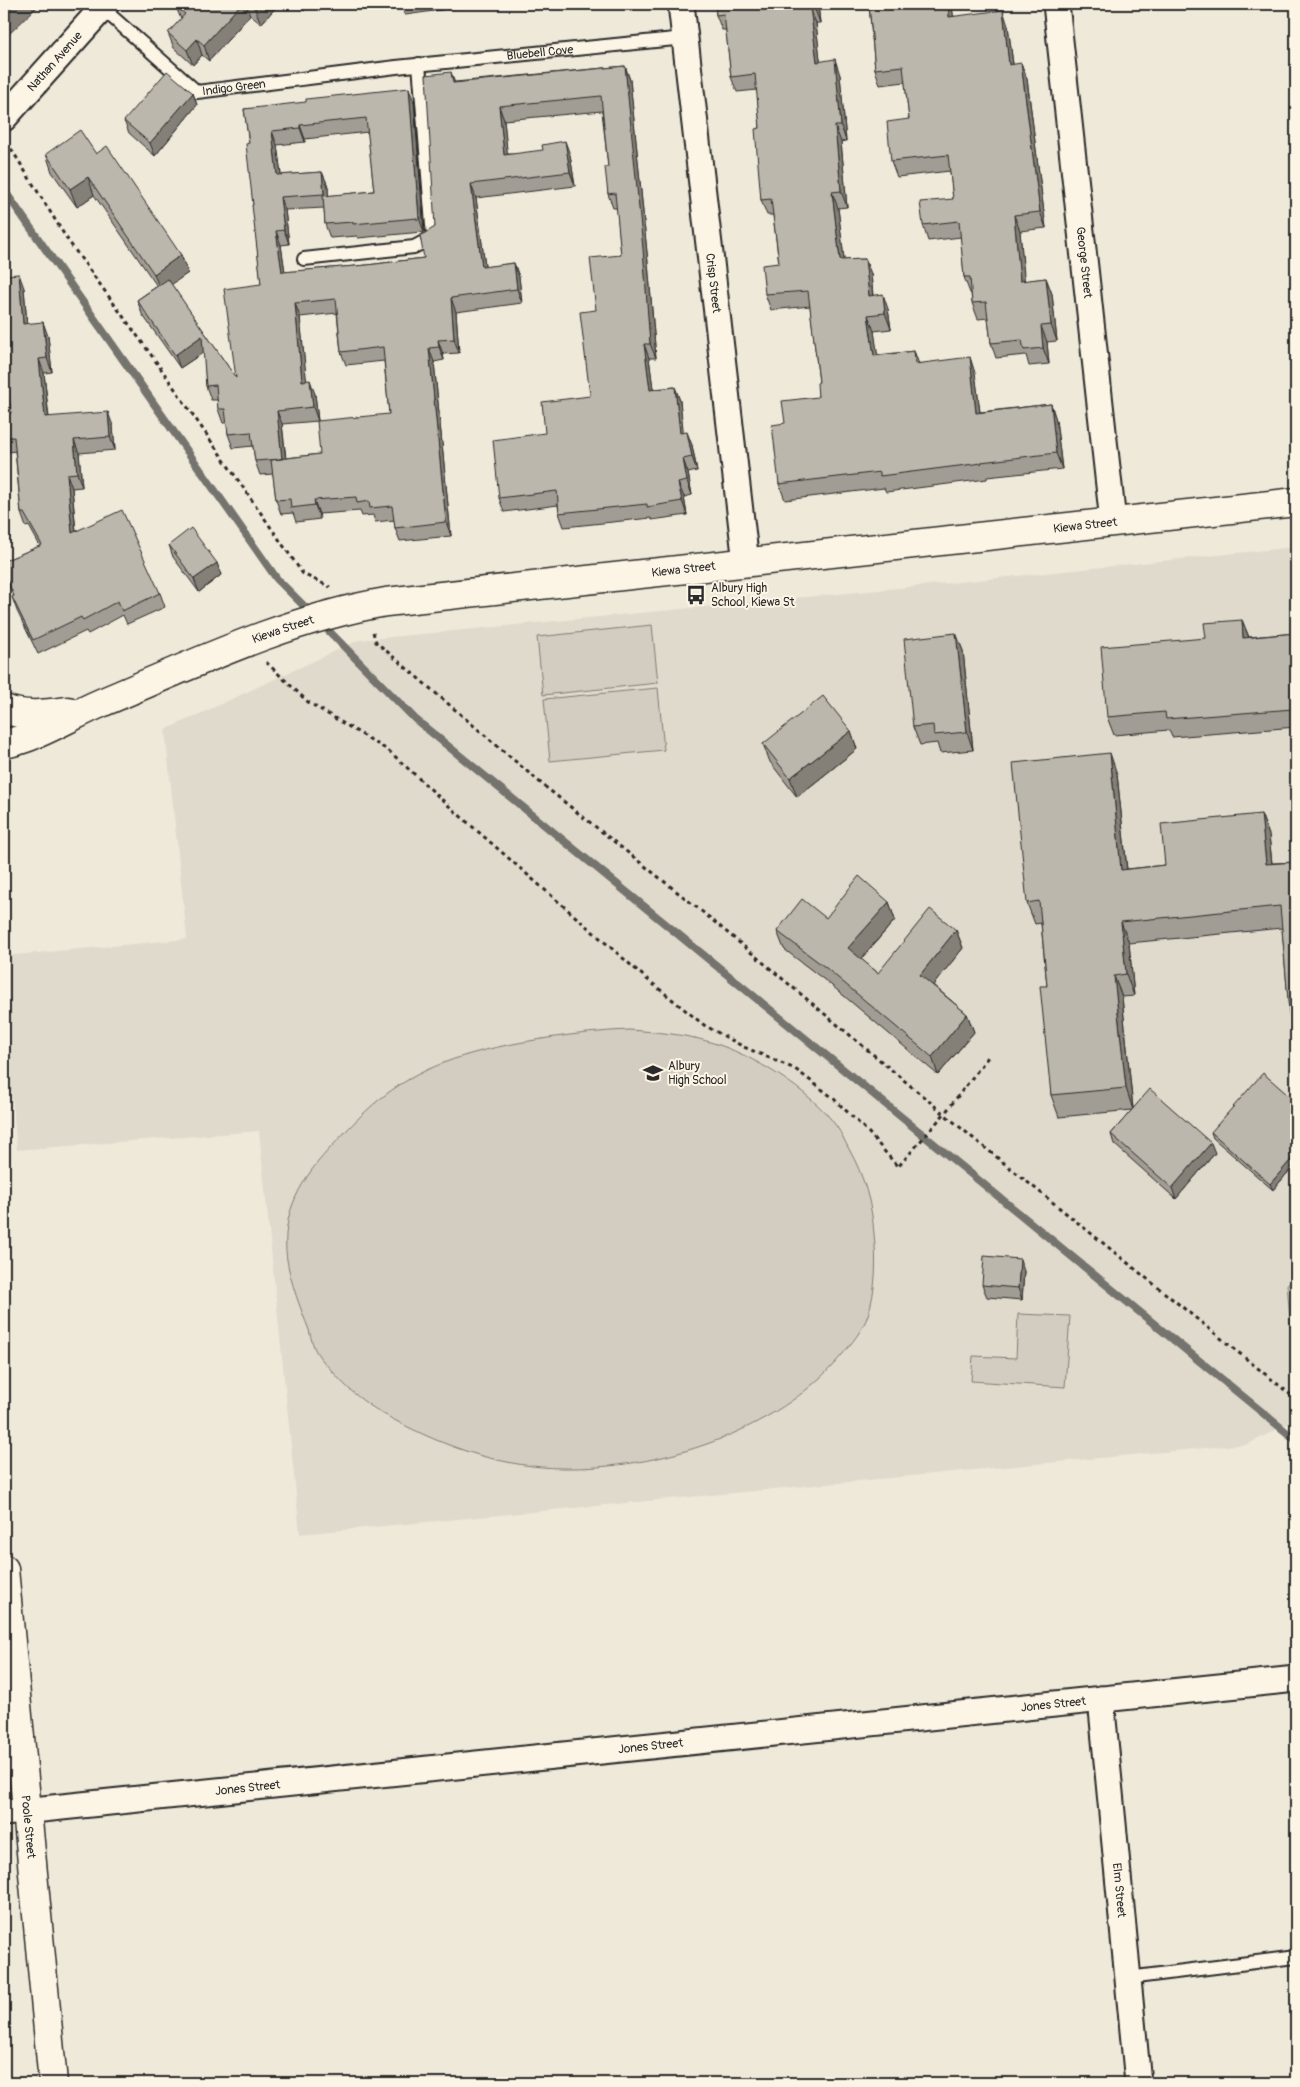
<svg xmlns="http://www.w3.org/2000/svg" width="1300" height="2087" viewBox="0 0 1300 2087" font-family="Pangolin,sans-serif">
<rect width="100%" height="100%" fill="#efe9da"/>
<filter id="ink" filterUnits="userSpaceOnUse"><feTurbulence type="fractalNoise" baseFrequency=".02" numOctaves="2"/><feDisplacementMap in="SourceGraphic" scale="10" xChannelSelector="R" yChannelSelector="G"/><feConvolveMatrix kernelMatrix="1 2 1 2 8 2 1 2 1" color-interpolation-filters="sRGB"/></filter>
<g filter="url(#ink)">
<path fill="#e0dacc" d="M1296,547V1420L1248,1444L300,1534L259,1131L17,1150L4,1016V956L187,939L165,730L359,640L920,586Z"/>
<path fill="#d2cdc0" stroke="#7e7c76" d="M652,625L658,683L543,695L537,637Z
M658,688L664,750L550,761L544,699Z
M629,1030C656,1032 684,1034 710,1042C750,1053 813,1092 837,1127C842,1134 845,1142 849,1149C864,1176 872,1204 874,1234C877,1261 876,1290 868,1315C863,1330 851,1344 841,1356C776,1433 659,1470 561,1468C506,1467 453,1450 404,1425C376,1411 354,1397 333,1372C328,1366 321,1360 317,1353C313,1347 311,1338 309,1330C300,1307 291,1284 287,1260C280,1213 302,1177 334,1144C354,1122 375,1100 401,1084C446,1056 496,1046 548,1038C575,1034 602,1031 629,1030Z
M1296,1283V1331H1291L1287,1284Z
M1018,1314L1070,1316L1065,1387L971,1381L973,1356L1016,1358Z"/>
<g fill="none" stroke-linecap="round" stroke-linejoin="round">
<path stroke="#75736d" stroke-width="8" d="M4,190L277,579L313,615
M321,623L415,719L1296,1440"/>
<defs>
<g id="lane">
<path id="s1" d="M102,8L197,92L396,67L685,38"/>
<path d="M304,259L414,247L433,237L419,64"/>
<path d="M1128,1978L1296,1957"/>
</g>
<g id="street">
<path id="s2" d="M681,4L746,563"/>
<path id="s3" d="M1056,4L1113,522"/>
<path id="s4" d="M4,118L106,4"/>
<path id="s5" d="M1101,1699L1138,2083"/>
<path id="s6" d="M4,1813L1296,1679"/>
</g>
<g id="secondary">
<path d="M4,709C26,717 46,714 68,711"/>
<path id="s7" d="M4,744C39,737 68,717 101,703C194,664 287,619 386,602L1296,502"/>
<path id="s8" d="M4,1569L53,2083"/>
</g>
</defs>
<use href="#lane" stroke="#2b2b2b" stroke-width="16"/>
<use href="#street" stroke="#2b2b2b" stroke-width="29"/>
<use href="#secondary" stroke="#2b2b2b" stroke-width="31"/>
<path stroke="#2b2b2b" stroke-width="3" stroke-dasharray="4 4" stroke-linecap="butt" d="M7,142L67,239L157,363L303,574L330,587
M373,632L376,642L543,785L705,914L973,1138L1296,1399
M266,662L308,702L389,751L450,807L648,980L704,1025L744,1047L795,1069L832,1097L868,1132L898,1167L945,1113L988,1057"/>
<use href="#lane" stroke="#fcf5e5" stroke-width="12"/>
<use href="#street" stroke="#fcf5e5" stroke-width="25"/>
<use href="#secondary" stroke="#fcf5e5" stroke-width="28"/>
</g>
<path fill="#a29d94" stroke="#2b2b2b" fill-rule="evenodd" d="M179,4H279L261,24L250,15L209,61L202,55L193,65L174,48L168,33L181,19L176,7Z
M295,4H310L304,11Z
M401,4H484L405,15Z
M715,4H818L820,23H816L820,61L840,75L846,141L841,142L847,207L838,208L844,260L865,259L871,274L873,295L888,309L891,329L874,331L877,355L914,351L918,363L975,373L980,412L1051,404L1056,420L1062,469L987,477V479L886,492L884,488L785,500L779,484L785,423L818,397L819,382L810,306L771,310L765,294L779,263L773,215H767L761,200L760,128L757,90L737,92L731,77L726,30H722L716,15Z
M869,4H952L953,16L1008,26L1013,64L1027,79L1046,228L1020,231L1024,281L1046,278L1052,294L1057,341L1047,342L1049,364L1029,366L1026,355L996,358L991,343L988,318L978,319L972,303L971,293H970L964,277L961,237L928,241L923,225L953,199L950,171L897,177L891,161L909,119L905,82L880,85L875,69L869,6Z
M625,66L630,80L648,263L656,358H649L653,389L675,387L680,401L683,432L692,445L697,471L688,473L692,495L684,497L687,515L652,520L651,518L564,527L559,513L558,505L504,512L499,498L545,433L590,396L596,310L621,255L617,208H613L608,194V167L602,111L504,120L507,154L570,155L575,186L476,198L485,267L514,263L519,277L522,303L456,312L459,353L443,354L444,360L434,362L451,536L400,541L395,528L394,520L375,522L373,515L362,516L360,511L319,514L320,519L296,522L293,513L281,514L276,500L273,474L260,475L255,461L253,446L233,448L228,434L227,423H223L218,409V400H211L206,386L204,352L180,368L142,314L137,300L157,286L94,195L77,207L52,172L46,154H96L181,255L188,273L171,284L236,378L261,284L253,205L249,143L244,109L414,102L424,232L422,233V232L358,238L357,236L330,238L325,224L324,208L285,210L289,244L281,245L285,272L367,265L424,258L435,227L455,82ZM368,132L374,191L328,196V186L322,172L281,175L277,145L305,142V139ZM337,313L341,352L346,365L384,361L389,414L320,454L286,458L282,424L318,421L315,394L306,380L300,317Z
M193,93L197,105L155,156L129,133L124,121Z
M4,275L24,288L27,324L48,336L52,372L44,373L49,417L113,426L115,450L79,453L82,487L72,488L76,531L160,593L165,607L127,624L123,615L88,634L86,631L38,654L17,611L12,597H14L4,573V561L40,546L29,526L26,527L21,513L15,451L9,452L4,438L11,413L7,377H4Z
M169,545L217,563L221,575L199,592L173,557Z
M1242,620L1249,637L1296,633V727L1172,737L1169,730L1114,735L1107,717L1206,638Z
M956,633L963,651L973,750L940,753L937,743L920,745L913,727Z
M851,731L857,749L797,797L770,762L763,744Z
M1117,774L1127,869L1165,865L1261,814L1269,835L1272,863L1296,862V1058L1292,1046L1282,928L1129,943L1134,996L1122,997L1133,1108L1215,1153L1176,1199L1114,1144L1111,1134L1132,1110L1059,1117L1051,1095L1047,986L1041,923L1035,924L1027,903Z
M889,902L895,920L861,959L878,973L956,930L963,948L933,985L967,1014L974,1032L938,1075L831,985L784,949L777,931Z
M1296,1102V1163L1273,1190L1213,1138L1211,1132Z
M1024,1271L1022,1300L987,1297L982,1285Z"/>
<path fill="#848078" stroke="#2b2b2b" d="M16,4H40L4,39V15Z
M241,4H246L250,15L209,61L204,45Z
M260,4H279L261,24L255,9Z
M301,4H310L304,11Z
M814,4H818L820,23L814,7Z
M948,4H952L955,32L949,17Z
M810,7L816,23L822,77L817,62Z
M1003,10L1008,26L1015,80L1009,65Z
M197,39L202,55L193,65L187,50Z
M835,59L840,75L846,141L841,126Z
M1021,63L1027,79L1046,228L1040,212Z
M625,66L630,80L648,263L656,358L650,344Z
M451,72L456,86L453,83Z
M409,88L414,102L424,232L419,218Z
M193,93L197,105L155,156L150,143Z
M499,106L504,120L509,169L504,155Z
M300,125L305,139V142L300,128Z
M835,126L841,142L847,207L841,191Z
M272,131L277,145L283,189L277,175Z
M565,141L570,155L575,186L570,172Z
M322,172L328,186L329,208L324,194Z
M88,177L94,195L77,207L70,189Z
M471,184L476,198L487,281L482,267Z
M832,192L838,208L846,276L840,260Z
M280,197L285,210L289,244L284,230Z
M1014,215L1020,231L1026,297L1020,281Z
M276,231L281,245L287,286L282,272Z
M181,255L188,273L161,292L154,274Z
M865,259L871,274L874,311L869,296Z
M514,263L519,277L522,303L517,289Z
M19,274L24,288L28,338L23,324Z
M1046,278L1052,294L1057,341L1051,325Z
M883,294L888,309L891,329L885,313Z
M451,298L456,312L459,353L454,339Z
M295,303L300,317L308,395L302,381Z
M868,315L874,331L880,371L874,356Z
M43,322L48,336L52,372L47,358Z
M1041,326L1047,342L1049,364L1043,348Z
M202,336L207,350L180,368L175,355Z
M438,340L443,354L444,360L439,347Z
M644,344L649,358L655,404L650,390Z
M429,348L434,362L451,536L446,522Z
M914,351L920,367L915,364Z
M970,357L975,373L982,428L976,413Z
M39,359L44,373L50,431L45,417Z
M310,380L315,394L318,421L313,407Z
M675,387L680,401L685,447L680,433Z
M1051,404L1056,420L1062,469L1056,453Z
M277,411L282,424L287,472L282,459Z
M108,412L113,426L115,450L110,437Z
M687,432L692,445L697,471L692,457Z
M74,440L79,453L82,487L77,473Z
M683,459L688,473L692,495L687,481Z
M67,474L72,488L77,547L72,533Z
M678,483L684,497L687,515L682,501Z
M314,500L319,514L320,519L315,505Z
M217,563L221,575L199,592L194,579Z
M1242,620L1249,638H1243Z
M956,633L963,651L973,750L967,732Z
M1292,692L1296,705V718L1293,709Z
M851,731L857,749L797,797L790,778Z
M1110,753L1117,774L1129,891L1121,870Z
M1261,814L1269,835L1274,885L1266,864Z
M889,902L895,920L854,966L848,948Z
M1121,922L1129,943L1134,996L1126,974Z
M956,930L963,948L927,993L920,975Z
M1114,976L1122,997L1133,1110L1126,1088Z
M967,1014L974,1032L938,1075L932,1057Z
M1211,1143L1215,1153L1176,1199L1172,1188Z
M1296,1154V1163L1273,1190L1270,1184Z
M1020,1259L1024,1271L1022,1300L1018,1288Z"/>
<path fill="#bcb7ac" stroke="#2b2b2b" d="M4,4H16L4,15Z
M179,4H241L204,45L197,39L187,50L168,33L185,14L176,7Z
M249,4H260L255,9Z
M715,4H814V7H810L817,62L835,59L841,126H835L841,191L832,192L840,260L865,259L869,296L883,294L885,313L868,315L874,356L914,351L915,364L970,357L976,413L1051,404L1056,453L981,462L982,463L880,476V472L779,484L772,425L785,423L782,401L818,397L817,383L819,382L808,291L765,294L762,265L779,263L771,199L761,200L755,129L760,128L755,74L731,77L724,14L716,15Z
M869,4H948L949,17L1003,10L1009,65L1021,63L1040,212L1014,215L1020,281L1046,278L1051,325L1041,326L1043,348L1024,350L1022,340L991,343L986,302L972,303L970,277H964L959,221L923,225L920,202L953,199L948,155L891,161L887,122L909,119L903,66L875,69Z
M625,66L643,249L650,344H644L650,390L675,387L680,433L687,432L692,457L683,459L687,481L678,483L682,501L647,507V504L559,513L557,491L499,498L493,440L545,433L542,402L590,396L580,312L596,310L590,258L621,255L615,193L608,194L605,167H608L601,96L499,106L504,155L543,150L542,145L565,141L570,172L471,184L482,267L514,263L517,289L451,298L454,339L438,340L439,347L429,348L446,522L395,528L392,506L370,508L369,501L357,503L356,497L314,500L315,505L291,508L290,499L276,500L271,460L320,454L317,421L389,414L383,347L341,352L336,299L295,303L302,381L310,380L313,407L277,411L282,459L255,461L251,432L228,434L225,409H218L216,385L206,386L202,336L175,355L137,300L168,279L236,378L224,289L261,284L252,205H253L246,144L249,143L244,109L306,102V99L409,88L419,218L417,220V218L353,224V222L325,224L323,196L374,191L366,118L300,125V128L272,131L277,175L322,172L324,194L280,197L284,230L276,231L282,272L367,265L424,258L420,236L435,227L426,75L451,72L453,83Z
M167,71L193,93L150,143L124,121Z
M80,130L96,154L107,146L181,255L154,274L88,177L70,189L46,154Z
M19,274L23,324L43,322L47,358L39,359L45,417L108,412L110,437L74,440L77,473L67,474L72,533L122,510L160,593L122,611L118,601L83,620L81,617L33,640L12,597L14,596L4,572V561L42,545L24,513H21L14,437L4,438V413H11L6,363H4V275Z
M191,528L217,563L194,579L169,545Z
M1242,620L1243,638L1296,633V692H1292L1293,709L1166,719L1165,712L1107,717L1101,647L1206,638L1204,623Z
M956,633L967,732L934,735L933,725L913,727L904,639Z
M823,696L851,731L790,778L763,744Z
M1110,753L1121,870L1165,865L1161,824L1261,814L1266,864L1296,862V1045L1292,1046L1280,906L1121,922L1126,974L1114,976L1126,1088L1051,1095L1040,986H1047L1039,901L1027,903L1013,763Z
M859,876L889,902L848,948L878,973L930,909L956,930L920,975L967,1014L932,1057L825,967L777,931L802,899L826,918Z
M1263,1073L1296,1102V1154L1270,1184L1211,1132Z
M1150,1089L1211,1143L1172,1188L1111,1134Z
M984,1256L1020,1259L1018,1288L982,1285Z"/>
</g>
<defs>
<symbol id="bus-bare" viewBox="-9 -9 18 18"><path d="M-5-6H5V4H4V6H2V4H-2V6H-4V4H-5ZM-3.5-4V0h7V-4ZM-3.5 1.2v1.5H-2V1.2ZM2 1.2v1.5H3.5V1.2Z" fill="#2b2b2b" stroke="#fcf5e5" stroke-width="2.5" paint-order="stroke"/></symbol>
<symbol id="school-bare" viewBox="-9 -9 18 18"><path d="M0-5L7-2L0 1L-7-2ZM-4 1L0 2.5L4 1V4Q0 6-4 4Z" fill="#2b2b2b" stroke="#fcf5e5" stroke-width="2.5" paint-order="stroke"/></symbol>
</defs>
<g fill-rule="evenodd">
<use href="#bus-bare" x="682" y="581" width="28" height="28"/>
<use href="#school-bare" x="639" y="1059" width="28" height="28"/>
</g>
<g text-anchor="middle" stroke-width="4" stroke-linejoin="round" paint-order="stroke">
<g font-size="12" fill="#2b2b2b" stroke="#fcf5e5">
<text dy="4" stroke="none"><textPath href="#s1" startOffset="472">Bluebell Cove</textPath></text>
<text dy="4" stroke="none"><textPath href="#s4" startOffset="76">Nathan Avenue</textPath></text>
<text dy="4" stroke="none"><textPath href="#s1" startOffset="164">Indigo Green</textPath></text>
<text dy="4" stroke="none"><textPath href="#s3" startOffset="260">George Street</textPath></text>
<text dy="4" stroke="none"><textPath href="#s2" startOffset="281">Crisp Street</textPath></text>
<text dy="4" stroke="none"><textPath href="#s7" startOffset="1112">Kiewa Street</textPath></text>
<text dy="4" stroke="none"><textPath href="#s7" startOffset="708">Kiewa Street</textPath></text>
<text dy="4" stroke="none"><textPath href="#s7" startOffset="302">Kiewa Street</textPath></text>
<text dy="4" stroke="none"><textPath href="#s6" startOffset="1055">Jones Street</textPath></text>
<text dy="4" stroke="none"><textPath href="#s6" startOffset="650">Jones Street</textPath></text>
<text dy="4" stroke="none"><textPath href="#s6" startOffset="245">Jones Street</textPath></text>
<text dy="4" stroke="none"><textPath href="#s8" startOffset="259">Poole Street</textPath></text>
<text dy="4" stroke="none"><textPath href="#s5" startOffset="192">Elm Street</textPath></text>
</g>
<g font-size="12" fill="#2b2b2b" stroke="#fcf5e5" text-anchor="start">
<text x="711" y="592">Albury High<tspan x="711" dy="14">School, Kiewa St</tspan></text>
<text x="668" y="1070">Albury<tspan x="668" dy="14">High School</tspan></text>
</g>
</g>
<rect width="1300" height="2087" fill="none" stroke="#fcf5e5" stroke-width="20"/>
<rect x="10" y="10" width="1280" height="2067" fill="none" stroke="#2b2b2b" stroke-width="2" filter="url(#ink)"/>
</svg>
